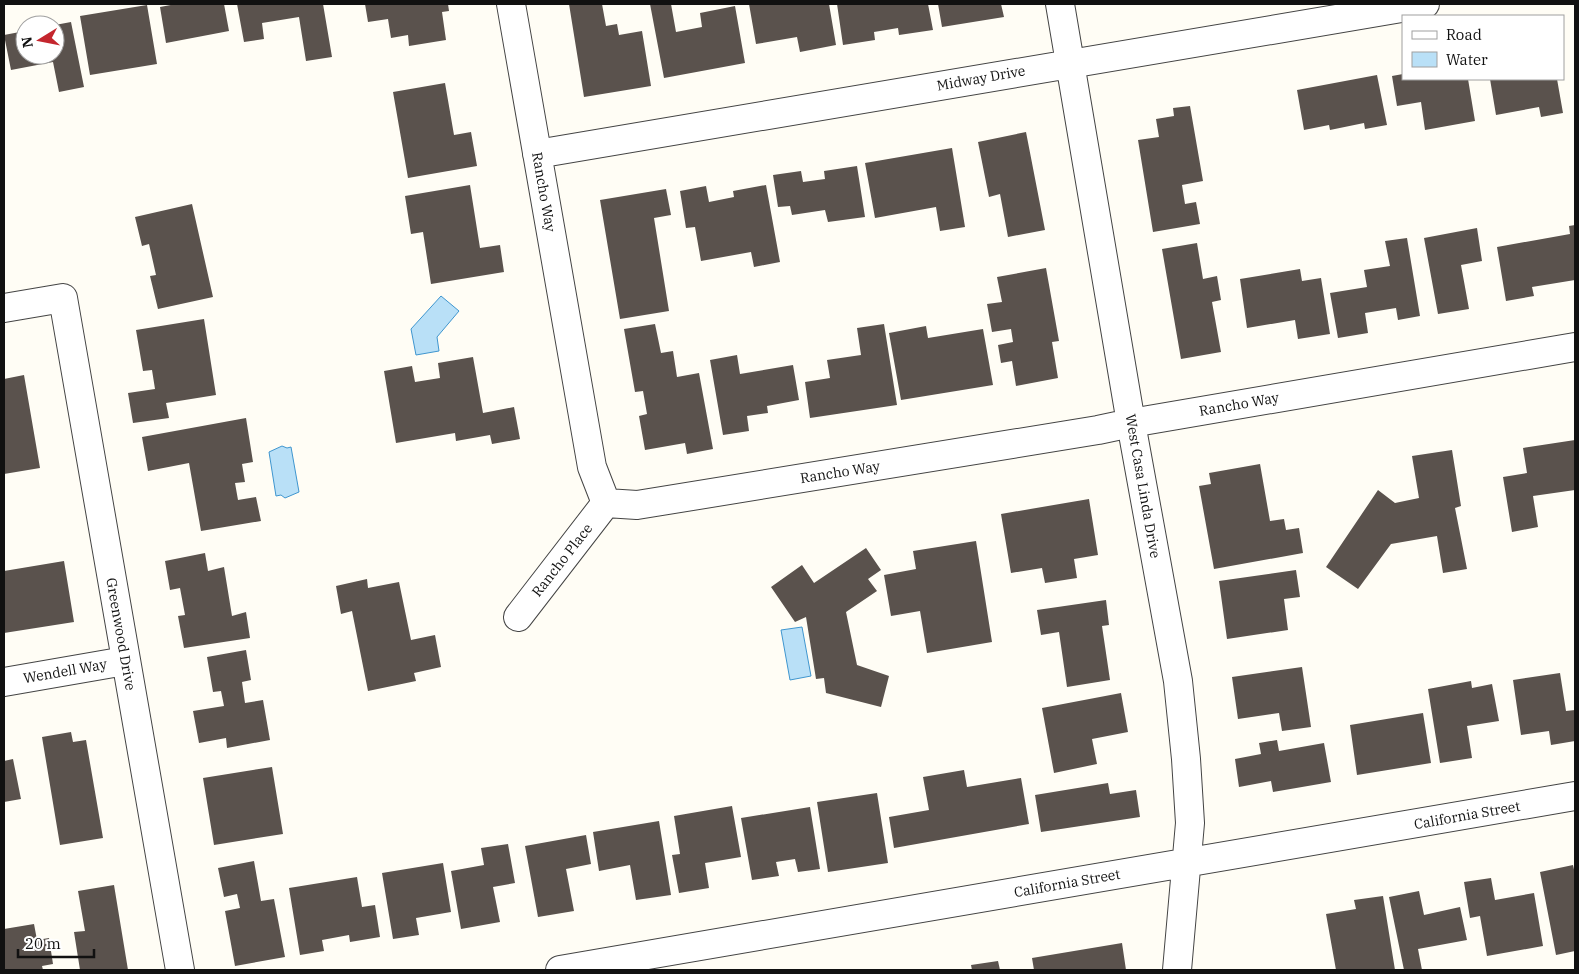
<svg xmlns="http://www.w3.org/2000/svg" width="1579" height="974" viewBox="0 0 1579 974" font-family="'IBM Plex Serif',serif">
<rect width="100%" height="100%" fill="#fffdf5"/>
<path fill="#b9e0f7" stroke="#3f96cf" d="M441,296L459,311L437,337L439,351L416,355L411,329Z
M282,446L287,448L291,447L299,492L285,498L281,495L276,496L269,452Z
M802,627L811,676L790,680L781,630Z"/>
<path fill="#5a524d" d="M176,4H224L229,31L166,43L160,7Z
M237,4H323L332,57L306,61L299,17L262,23L264,39L244,42Z
M365,4H448L449,11L442,12L446,40L409,46L408,35L391,38L388,19L368,22Z
M569,4H602L606,26L617,24L619,35L642,31L651,86L584,97Z
M650,4H671L676,32L702,27L700,13L735,6L745,63L664,78Z
M749,4H829L836,45L800,52L797,37L756,44Z
M837,4H928L933,30L899,35L898,28L874,32L875,40L843,45Z
M938,4H1001L1004,17L942,27Z
M147,5L157,64L90,75L80,16Z
M71,22L84,87L59,92L53,62L11,70L4,35L25,31V55H55V25Z
M1403,74V79H1468L1475,121L1425,130L1421,102L1397,106L1392,76Z
M1377,75L1387,125L1365,129L1364,123L1330,130L1329,125L1304,130L1297,90Z
M1490,79H1557L1563,113L1541,117L1539,107L1496,115Z
M445,83L454,135L471,132L477,166L408,178L393,92Z
M1190,106L1203,181L1182,185L1185,204L1196,202L1200,224L1153,232L1138,140L1159,137L1156,119L1174,116L1173,108Z
M1026,132L1045,230L1008,237L1000,194L989,197L978,142Z
M952,148L965,227L940,231L936,207L875,218L865,163Z
M857,166L865,217L828,222L825,210L792,215L790,206L778,207L773,175L801,171L803,182L825,179L824,171Z
M470,185L480,248L500,245L504,272L431,284L423,232L411,234L405,196Z
M766,185L780,262L754,267L751,252L701,261L695,227L686,228L680,191L706,186L709,202L734,197L733,191Z
M666,189L671,215L654,218L669,311L620,319L600,200Z
M192,204L213,297L158,309L150,276L156,275L149,244L142,246L135,217Z
M1575,225V280L1532,287L1534,296L1506,301L1497,247L1570,234L1569,226Z
M1477,228L1482,261L1461,265L1469,309L1438,314L1424,238Z
M1407,238L1420,316L1398,320L1396,308L1365,313L1368,333L1338,338L1330,293L1367,287L1364,270L1390,266L1385,241Z
M1197,243L1203,279L1217,276L1221,300L1212,302L1221,352L1181,359L1162,249Z
M1046,268L1059,341L1052,342L1058,378L1016,386L1012,361L1001,363L998,345L1013,342L1011,329L992,332L987,304L1002,302L997,277Z
M1300,269L1302,281L1321,278L1330,334L1298,339L1295,320L1247,328L1240,279Z
M204,319L216,395L166,403L169,418L133,423L128,393L155,389L152,370L143,371L136,330Z
M655,324L661,353L673,351L677,377L699,373L713,449L687,454L685,443L645,450L639,416L647,414L643,391L635,392L624,329Z
M884,324L897,405L810,418L805,382L830,378L827,360L861,355L857,328Z
M926,326L928,338L983,329L993,385L901,400L889,333Z
M737,355L740,374L793,365L799,400L767,406L768,413L747,416L749,431L723,435L710,360Z
M473,357L483,413L514,407L520,439L492,444L490,435L456,441L455,433L396,443L384,371L412,366L415,382L440,378L438,363Z
M24,375L40,468L4,474V379Z
M246,418L253,462L242,464L245,482L235,483L238,500L256,497L261,521L201,531L189,463L148,471L142,437Z
M1575,440V490L1533,496L1538,527L1512,532L1503,477L1527,473L1523,448Z
M1452,450L1461,506L1455,508L1467,569L1443,573L1437,536L1391,544L1358,589L1326,567L1378,490L1395,503L1419,498L1412,456Z
M1260,464L1270,521L1284,519L1286,530L1299,528L1303,553L1214,569L1199,486L1211,484L1209,473Z
M1089,499L1098,555L1074,559L1077,578L1045,583L1042,568L1011,573L1001,514Z
M976,541L992,642L927,653L920,611L891,616L884,575L916,569L913,551Z
M866,548L881,570L868,579L877,591L846,612L857,665L889,676L881,707L826,693L824,678L816,679L806,617L795,622L771,587L802,565L814,583Z
M205,553L208,571L224,567L232,616L246,612L250,638L184,648L178,616L185,615L180,588L170,590L165,561Z
M64,561L74,622L4,633V571Z
M1296,570L1300,597L1284,599L1288,630L1227,639L1219,581Z
M367,579L368,588L399,582L411,640L435,635L441,667L414,673L416,681L368,691L352,611L341,614L336,586Z
M1106,600L1109,625L1102,626L1110,680L1067,687L1059,632L1041,635L1037,610Z
M246,650L251,680L242,682L245,703L263,700L270,740L227,748L226,738L199,743L193,711L224,706L221,691L213,692L207,657Z
M1302,667L1311,727L1282,731L1279,713L1238,719L1232,677Z
M1560,673L1566,711L1575,710V741L1551,745L1549,731L1521,735L1513,680Z
M1471,681L1472,688L1492,684L1499,721L1467,726L1472,758L1440,763L1428,689Z
M1121,693L1128,732L1092,739L1097,764L1054,773L1042,708Z
M1423,713L1431,763L1357,775L1350,725Z
M71,732L73,742L86,740L103,838L60,845L42,737Z
M1277,740L1279,751L1324,743L1331,782L1273,792L1271,781L1239,787L1235,759L1261,754L1259,743Z
M13,759L21,799L4,802V761Z
M272,767L283,834L214,845L203,778Z
M964,770L967,787L1021,778L1029,824L894,848L889,817L929,810L923,777Z
M1108,783L1110,794L1136,790L1140,817L1041,832L1035,795Z
M877,793L888,863L828,872L817,802Z
M732,806L741,857L705,863L709,888L679,893L672,855L680,854L674,816Z
M810,807L820,869L798,872L795,859L776,862L779,876L752,880L741,818Z
M659,821L671,895L636,900L630,865L599,871L593,832Z
M586,835L591,864L566,869L574,911L538,917L525,846Z
M508,844L515,883L493,887L500,922L461,929L451,871L484,865L481,848Z
M254,861L261,901L274,899L285,957L235,966L225,911L240,908L237,894L224,897L218,868Z
M443,863L451,912L416,918L419,935L393,939L382,873Z
M1573,865L1575,874V951L1556,955L1540,872Z
M357,877L362,907L375,905L380,937L350,942L349,935L322,940L324,951L300,955L289,888Z
M1491,878L1495,900L1534,893L1543,946L1487,956L1480,916L1470,918L1464,882Z
M114,885L128,970H80L74,932L85,931L78,891Z
M1419,891L1424,915L1460,907L1467,940L1418,949L1422,970H1404L1389,897Z
M1383,896L1395,970H1336L1326,914L1356,909L1354,900Z
M34,924L37,940L49,938L53,964L42,966L43,970H4V929Z
M1122,943L1126,970H1034L1032,958Z
M998,961L1000,970H972L971,965Z"/>
<g fill="none" stroke-linecap="round" stroke-linejoin="round">
<defs>
<path id="minor" d="M511,4L592,467L606,503
M1060,4L1131,423L1178,681L1186,759L1190,823L1177,970
M537,154L1425,4
M4,308L63,298L180,970
M606,503L637,505L1098,430L1131,423L1575,347
M518,617L606,503
M4,682L125,661
M560,970L1575,796"/>
</defs>
<use href="#minor" stroke="#444" stroke-width="30"/>
<use href="#minor" stroke="#fff" stroke-width="28"/>
</g>
<g text-anchor="middle" stroke-width="5" stroke-linejoin="round" paint-order="stroke">
<g font-size="14" fill="#111" stroke="#fff">
<text transform="translate(981 78) rotate(-10)" y="5">Midway Drive</text>
<text transform="translate(544 192) rotate(80)" y="5">Rancho Way</text>
<text transform="translate(1239 404) rotate(-10)" y="5">Rancho Way</text>
<text transform="translate(840 472) rotate(-9)" y="5">Rancho Way</text>
<text transform="translate(1143 486) rotate(80)" y="5">West Casa Linda Drive</text>
<text transform="translate(562 560) rotate(-52)" y="5">Rancho Place</text>
<text transform="translate(121 634) rotate(80)" y="5">Greenwood Drive</text>
<text transform="translate(65 671) rotate(-10)" y="5">Wendell Way</text>
<text transform="translate(1467 815) rotate(-10)" y="5">California Street</text>
<text transform="translate(1067 883) rotate(-10)" y="5">California Street</text>
</g>
</g>
<rect width="1579" height="974" fill="none" stroke="#111111" stroke-width="10"/>
<rect x="1402" y="15" width="162" height="65" fill="#ffffff" stroke="#a0a0a0"/>
<rect x="1412" y="31" width="25" height="8" fill="#ffffff" stroke="#a0a0a0"/>
<text x="1446" y="40" font-size="15" fill="#111111">Road</text>
<rect x="1412" y="52" width="25" height="15" fill="#b9e0f7" stroke="#a0a0a0"/>
<text x="1446" y="65" font-size="15" fill="#111111">Water</text>
<g transform="translate(40 40) rotate(260)"><circle r="24" fill="#ffffff" stroke="#a0a0a0"/>
<path d="M0-4L9 19L0 12L-9 19Z" fill="#c4262e"/>
<text y="-8" font-size="14" font-weight="bold" text-anchor="middle" fill="#111111">N</text>
</g>
<path d="M18 949v8h76v-8" fill="none" stroke="#111111" stroke-width="2.5"/>
<text x="25" y="949" font-size="15" fill="#111111" stroke="#ffffff" stroke-width="4" paint-order="stroke">20 m</text>
</svg>
